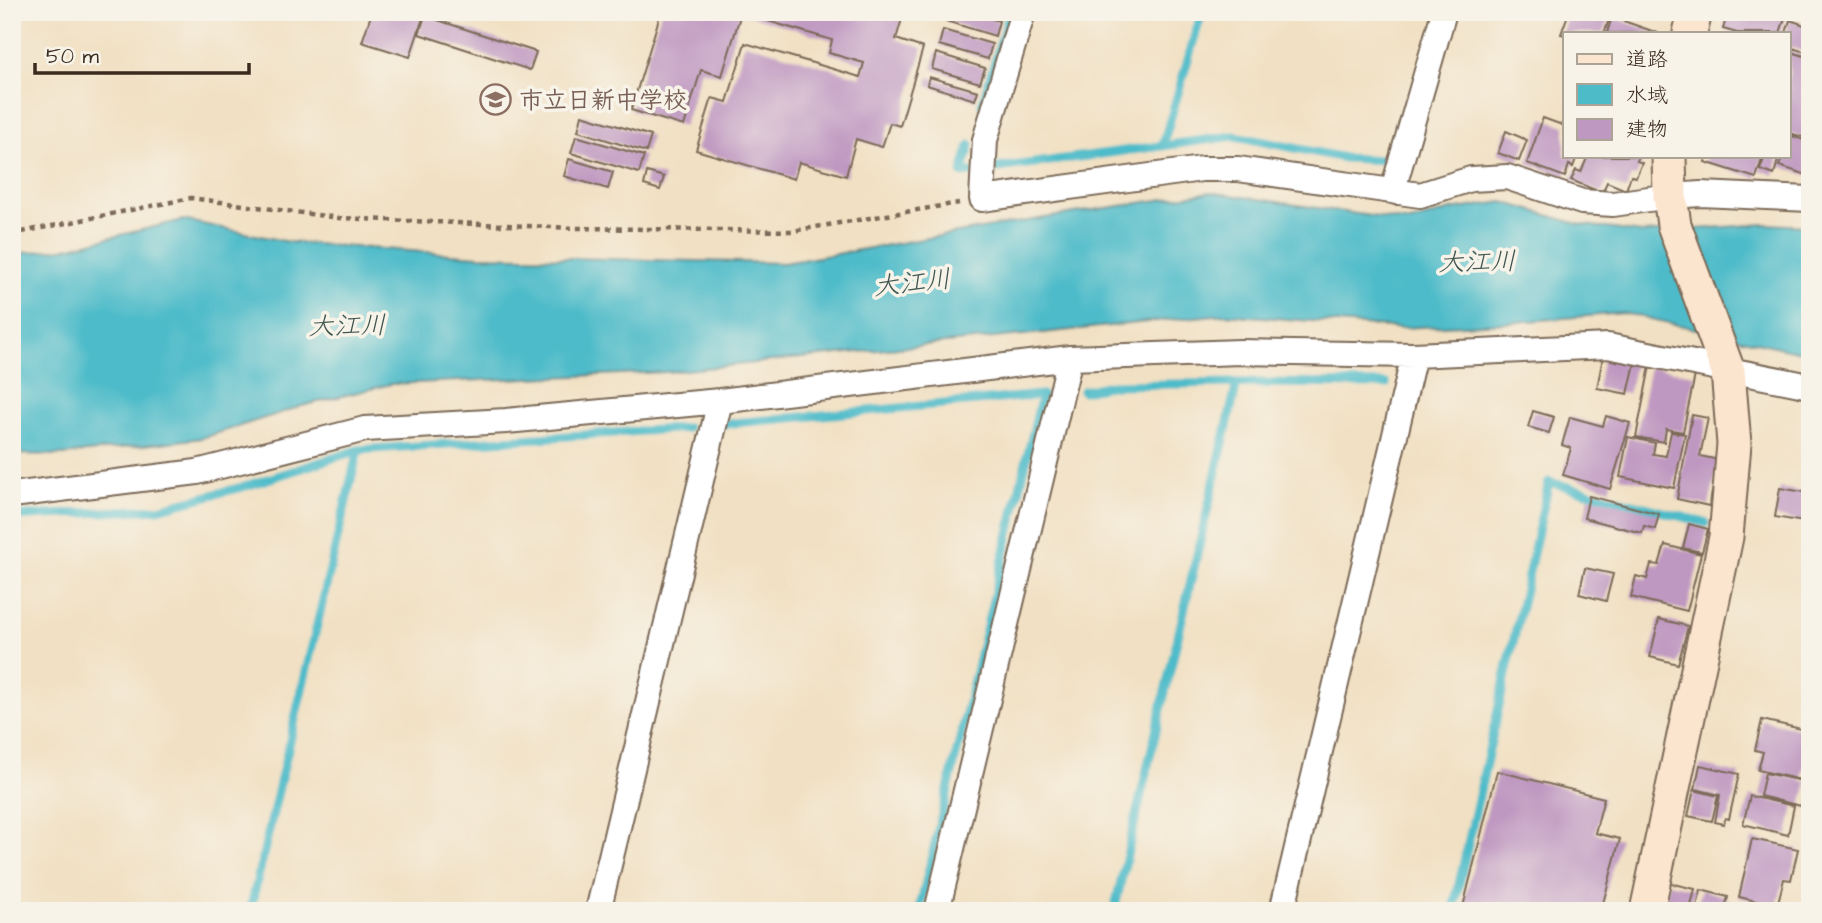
<svg xmlns="http://www.w3.org/2000/svg" width="1822" height="923" viewBox="0 0 1822 923" font-family="'Architects Daughter','Klee One',sans-serif">
<rect width="100%" height="100%" fill="#f7f3e8"/>
<filter id="ink" filterUnits="userSpaceOnUse"><feTurbulence type="fractalNoise" baseFrequency=".0143" numOctaves="2"/><feDisplacementMap in="SourceGraphic" scale="14" xChannelSelector="R" yChannelSelector="G"/><feConvolveMatrix kernelMatrix="1 2 1 2 8 2 1 2 1" color-interpolation-filters="sRGB"/></filter>
<filter id="wash" filterUnits="userSpaceOnUse"><feTurbulence type="fractalNoise" baseFrequency=".00686" numOctaves="4" result="noise"/><feDisplacementMap in="SourceGraphic" scale="28" xChannelSelector="R" yChannelSelector="G"/><feGaussianBlur stdDeviation="1.57" result="paint"/><feColorMatrix in="noise" values="0 0 0 0 0 0 0 0 0 0 0 0 0 0 0 0 0 1.4 0 .05"/><feComposite in="paint" operator="in"/></filter>
<g filter="url(#wash)">
<rect width="100%" height="100%" fill="#f1e0c3"/>
<path fill="#4ebbc9" stroke="#447274" stroke-width="2" d="M1210,192L1411,222L1451,210L1503,202L1578,224L1642,233L1765,224L1810,226V354L1624,313L1504,323L1400,328L1224,314L667,372L391,384L302,406L202,438L63,455L12,454V254L62,249L183,220L289,242L478,256L784,263L1068,214Z"/>
<g fill="none" stroke-linecap="round" stroke-linejoin="round">
<path stroke="#4ebbc9" stroke-width="9" d="M982,105L1010,12
M1163,144L1202,12
M970,145L962,173L970,172
M997,168L1235,136L1344,158L1386,160
M1083,391L1112,385L1237,383
M723,424L1042,395L919,911
M12,517L158,509L246,486L358,450L687,428
M250,911L358,450
M1114,911L1237,383L1386,384
M1453,911L1549,482L1706,523"/>
</g>
<g id="blocks">
<path fill="#bf98c1" d="M372,12H414L424,15L410,57L362,42Z
M661,12H904L896,39L923,48L900,126L890,123L882,147L856,139L846,176L799,162L794,179L696,150L712,98L727,102L745,43L860,77L864,63L829,53L832,40L741,13L722,76L701,70L684,126L631,110Z
M948,12H970L999,21L995,36L946,21Z
M1569,12H1598L1610,17L1604,33H1565V35L1561,34Z
M1728,12H1787L1780,33H1737L1723,29Z
M425,16L536,52L530,70L419,34Z
M1612,17L1658,33H1607Z
M1790,20L1810,27L1808,53L1789,47V33H1786Z
M943,30L992,44L988,59L939,45Z
M1789,51L1810,58V139L1789,133Z
M936,53L985,68L980,83L932,69Z
M929,77L978,91L975,100L927,85Z
M582,115L651,136L646,152L578,131Z
M1543,118L1565,126V156H1577L1573,167L1569,165L1565,177L1527,163Z
M1506,131L1527,140L1519,161L1498,153Z
M1789,135L1810,142V176L1779,166L1783,156H1789Z
M576,136L644,156L639,173L571,153Z
M1588,156H1639L1637,161L1642,163L1636,177L1631,176L1626,190L1607,182L1602,193L1571,180L1576,170L1581,172Z
M1707,156H1763L1756,178L1705,162Z
M1765,156H1779L1774,175L1760,170Z
M569,159L613,172L608,189L564,176Z
M647,172L664,177L660,190L644,185Z
M1603,357L1635,363L1628,394L1597,388Z
M1650,366L1695,375L1683,432L1666,429L1664,442L1636,437Z
M1533,411L1554,417L1549,433L1528,427Z
M1692,415L1708,418L1700,456L1719,460L1709,506L1677,499Z
M1606,416L1630,423L1610,489L1563,475L1571,448L1562,445L1570,417L1603,426Z
M1671,432L1685,434L1674,488L1620,477L1628,437L1655,443L1653,454L1666,456Z
M1780,488L1810,493V523L1775,517Z
M1589,496L1659,514L1655,529L1644,526L1642,533L1584,518Z
M1689,524L1708,529L1702,552L1683,548Z
M1665,545L1701,554L1687,611L1631,597L1636,576L1647,579L1651,564L1659,565Z
M1585,568L1613,574L1606,601L1579,594Z
M1659,619L1688,626L1678,664L1650,657Z
M1762,720L1810,731V743L1801,780L1758,770L1763,752L1755,750Z
M1700,765L1739,774L1729,819L1725,818L1724,824L1715,822L1720,795L1695,789Z
M1497,771L1604,798L1595,833L1620,839L1601,911H1462Z
M1765,773L1807,782L1801,806L1760,796Z
M1694,790L1718,796L1712,821L1688,816Z
M1750,796L1794,806L1788,835L1743,824Z
M1752,839L1798,849L1791,880L1784,879L1777,906L1739,897Z
M1669,883L1695,889L1690,910L1664,903Z
M1701,890L1728,897L1724,911H1696Z"/>
</g>
</g>
<g filter="url(#ink)">
<use href="#blocks" fill-opacity="0" stroke="#7b6a58" stroke-width="2"/>
<g fill="none" stroke-linecap="round" stroke-linejoin="round">
<defs>
<path id="street" d="M1023,12L985,140L982,199L1202,169H1238L1420,195L1471,179L1507,177L1582,202L1613,204L1670,196L1701,194L1810,199
M1396,192V179L1444,12
M12,495L197,472L365,429L506,421L720,401L1070,358L1240,352L1414,355L1608,346L1810,386
M598,911L720,401
M937,911L1070,358
M1282,911L1414,355"/>
<path id="secondary" d="M1690,33L1695,12
M1647,911L1726,537L1734,444L1728,371L1674,225L1670,196L1669,156"/>
</defs>
<use href="#street" stroke="#7b6a58" stroke-width="28"/>
<use href="#secondary" stroke="#7b6a58" stroke-width="37"/>
<path stroke="#7b6a58" stroke-width="4.5" stroke-dasharray="5 5" stroke-linecap="butt" d="M12,234L191,198L339,218L575,228L792,231L959,203"/>
<use href="#street" stroke="#fff" stroke-width="24"/>
<use href="#secondary" stroke="#fce5cf" stroke-width="33"/>
</g>
</g>
<defs>
<symbol id="school-ring" viewBox="-11 -11 22 22"><circle r="9.5" fill="#f7f3e8" stroke="#8d6e63" stroke-width="1.5"/><path d="M0-5L7-2L0 1L-7-2ZM-4 1L0 2.5L4 1V4Q0 6-4 4Z" fill="#8d6e63"/></symbol>
</defs>
<g fill-rule="evenodd">
<use href="#school-ring" x="478" y="82" width="35" height="35"/>
</g>
<g text-anchor="middle" stroke-width="7" stroke-linejoin="round" paint-order="stroke">
<g font-size="24" font-weight="bold" fill="#785e54" stroke="#f7f3e8" text-anchor="start">
<text x="519" y="108">市立日新中学校</text>
</g>
<g font-size="26" font-style="italic" fill="#415651" stroke="#f7f3e8">
<text transform="translate(1477 261) rotate(-1)" y="9">大江川</text>
<text transform="translate(912 282) rotate(-6)" y="9">大江川</text>
<text transform="translate(347 325) rotate(-1)" y="9">大江川</text>
</g>
</g>
<rect width="1822" height="923" fill="none" stroke="#f7f3e8" stroke-width="42"/>
<rect x="1563" y="32" width="228" height="126" fill="#f7f3e8" stroke="#aca397" stroke-width="2"/>
<rect x="1577" y="54" width="35" height="10" fill="#fce5cf" stroke="#aca397" stroke-width="2"/>
<text x="1626" y="66" font-size="21" fill="#3b2a1e">道路</text>
<rect x="1577" y="84" width="35" height="21" fill="#4ebbc9" stroke="#aca397" stroke-width="2"/>
<text x="1626" y="102" font-size="21" fill="#3b2a1e">水域</text>
<rect x="1577" y="119" width="35" height="21" fill="#bf98c1" stroke="#aca397" stroke-width="2"/>
<text x="1626" y="136" font-size="21" fill="#3b2a1e">建物</text>
<path d="M35 63v10h214v-10" fill="none" stroke="#3b2a1e" stroke-width="3.5"/>
<text x="46" y="63" font-size="21" fill="#3b2a1e" stroke="#f7f3e8" stroke-width="5" paint-order="stroke">50 m</text>
</svg>
